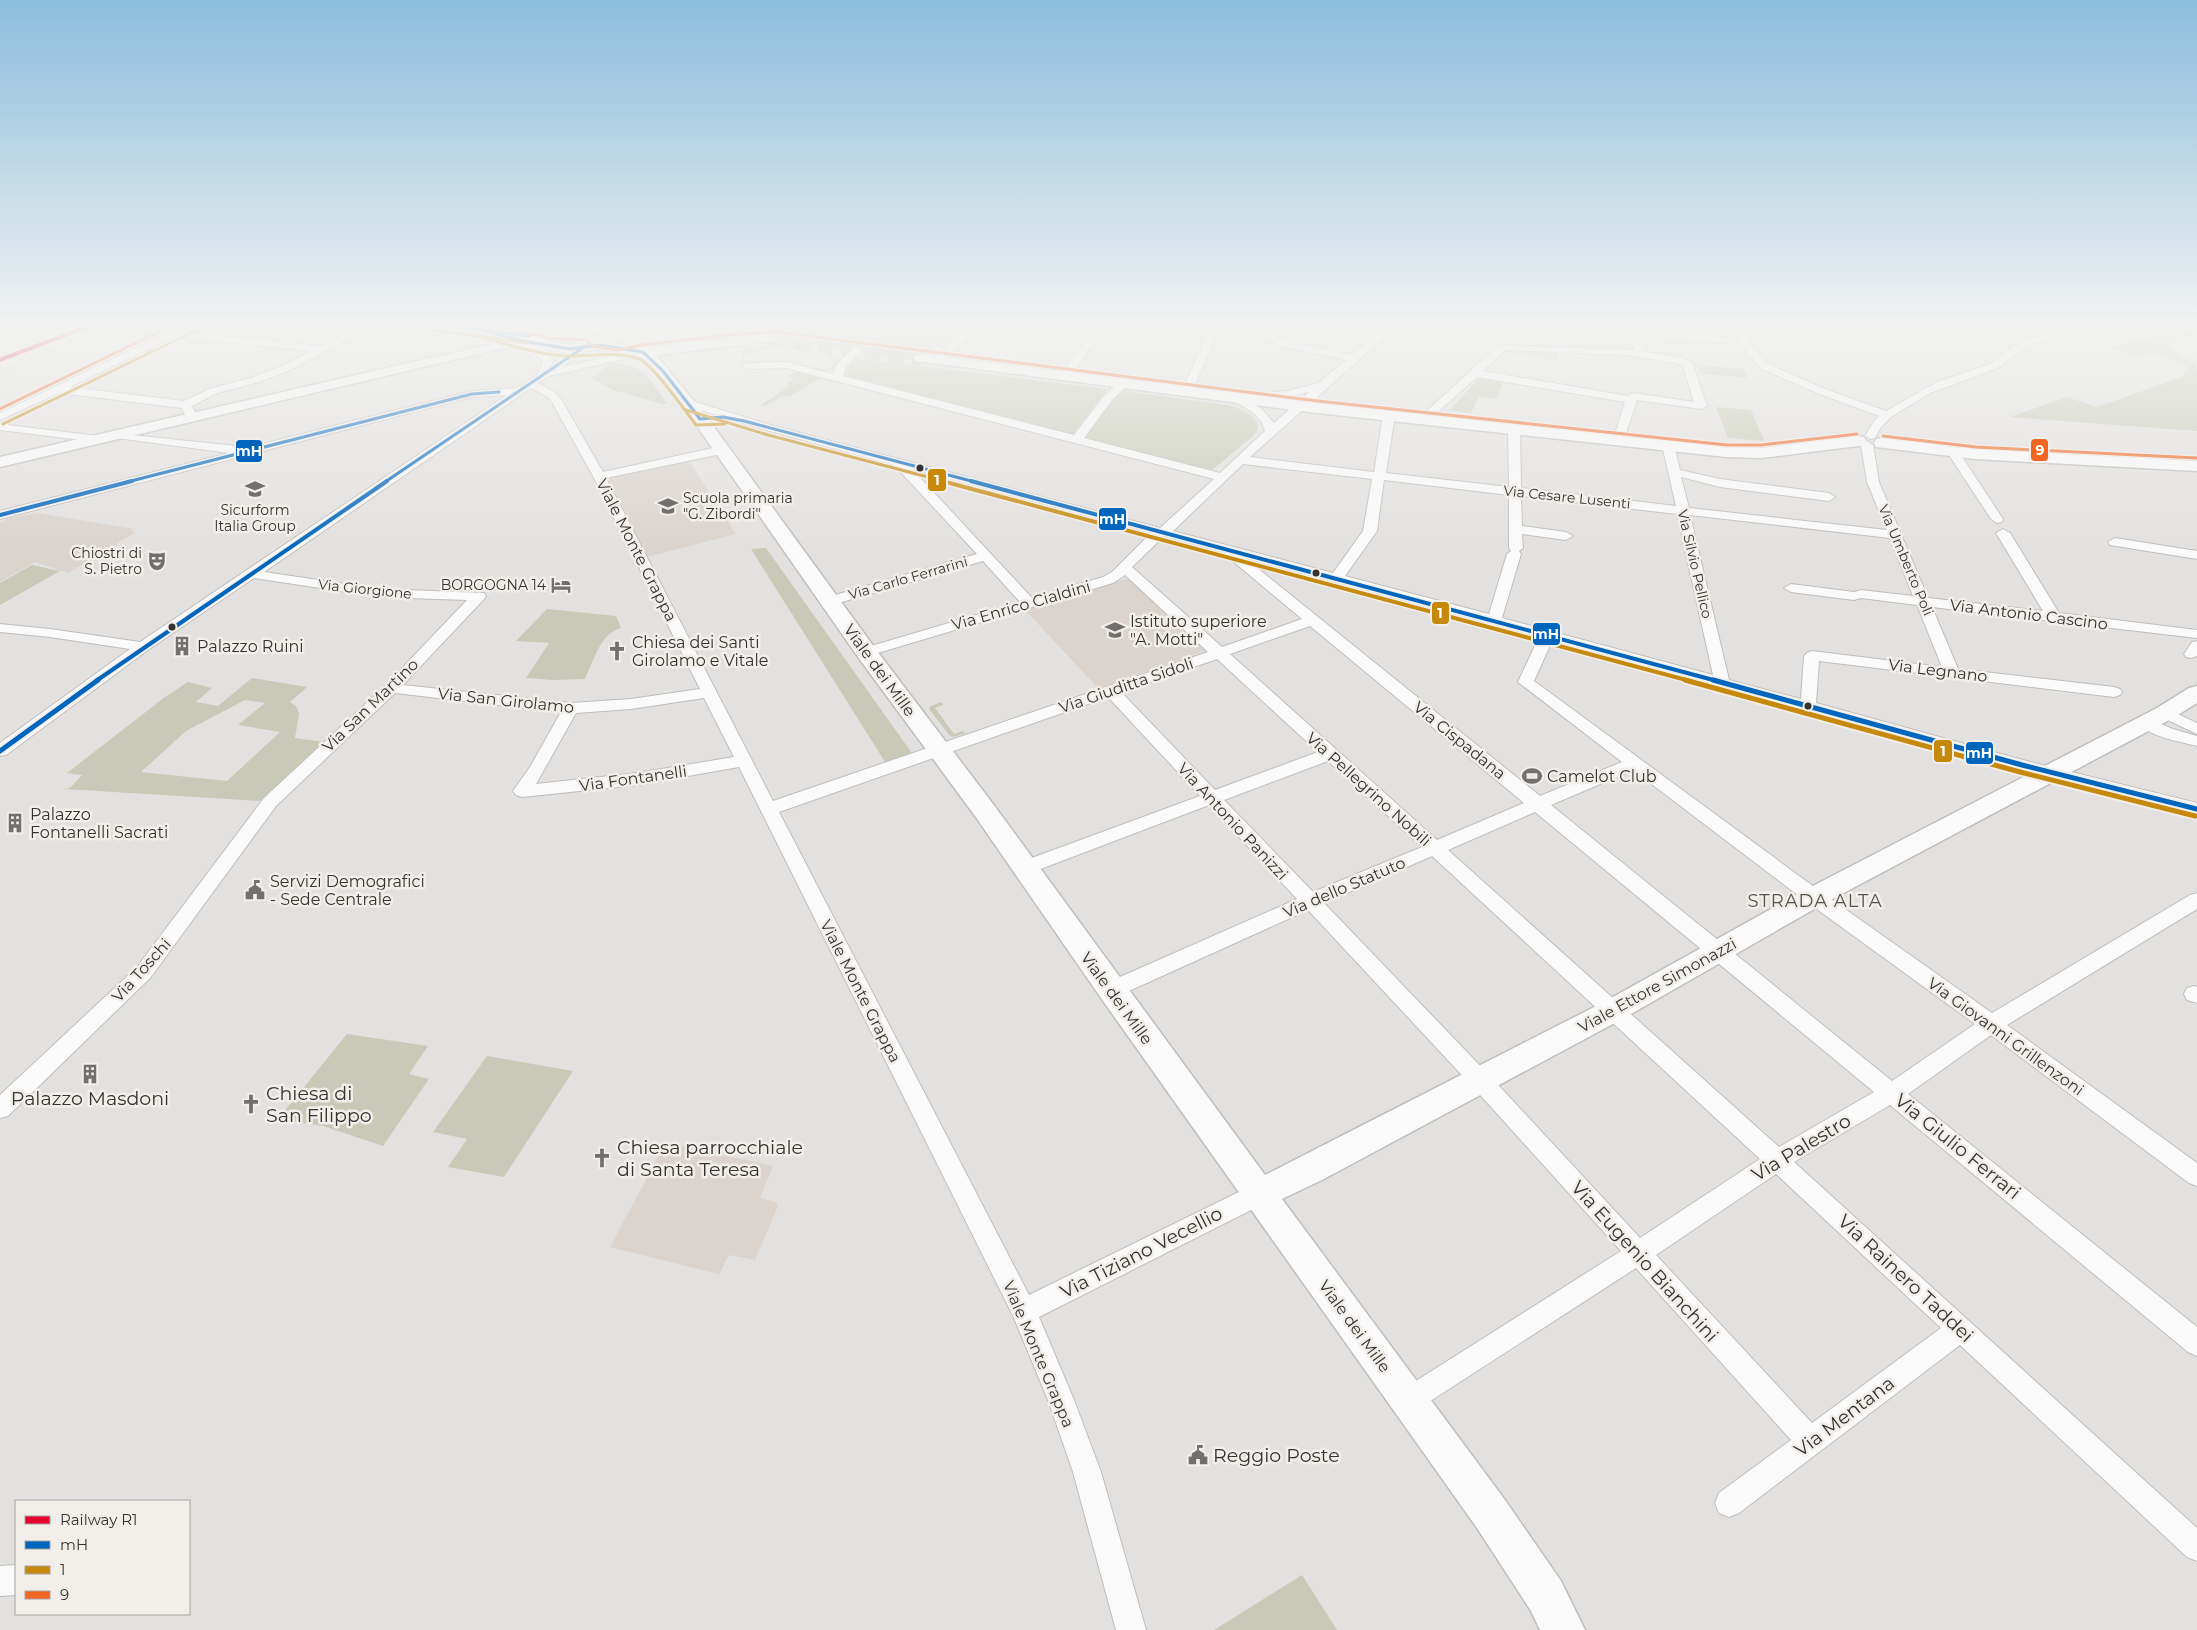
<svg xmlns="http://www.w3.org/2000/svg" width="2197" height="1630" viewBox="0 0 2197 1630" font-family="Montserrat,sans-serif">
<rect width="100%" height="100%" fill="#e3e1df"/>
<path fill="#dad3ce" d="M1798,323H1918L1852,344Z
M687,458L736,534L647,557L604,477Z
M37,513L135,529L131,531L136,532L68,573L35,562L0,582V523L9,518Z
M1129,578L1208,650L1098,688L1025,610Z
M666,1142L773,1166L760,1198L776,1202L778,1206L755,1260L729,1255L719,1274L610,1247Z"/>
<path fill="#c8c9b7" fill-rule="evenodd" d="M766,323H967L945,345L933,348L917,360L757,337L758,328Z
M2197,328V340L2167,342L2197,368V431L2010,417L2067,397L2097,407L2182,377L2191,366L2155,353L2138,358L2108,348L2163,333L2174,337Z
M747,347L780,348L840,356L833,369L827,371L822,369L831,368L837,357L828,358L829,355C806,351 775,341 755,354L761,357L744,353V364H738L741,363V354L743,353L741,352Z
M1506,349L1561,351L1557,360L1503,352Z
M855,358L1107,389L1074,433L1071,434L844,375L847,366Z
M611,363C646,366 648,376 667,404H662L613,390L591,378Z
M1697,365L1743,369L1747,378L1701,374Z
M799,371L823,377L788,397L783,396L765,406L761,405L788,387L787,382L793,380L788,374Z
M1485,378L1503,383L1496,399L1479,396L1471,413L1450,410L1478,379Z
M1125,391L1228,405C1241,409 1269,419 1253,436L1212,470L1086,438V436L1115,398Z
M1716,407L1751,410L1764,441L1728,438Z
M766,548L914,756L887,765L751,549Z
M32,565L60,571L0,605V583Z
M547,609L616,616L621,628C600,634 594,660 585,679L553,680L526,678L549,643L516,641Z
M252,678L307,687L290,702L296,706L299,714L295,738L324,742L260,801L65,789L70,788L82,775L67,773L165,697L188,682L212,688L196,702L218,706ZM245,700L265,703L238,725L280,732L227,781L141,772L186,731Z
M941,702L943,705L935,708L954,734L963,731L965,733L954,737L950,736L929,709L931,706Z
M347,1034L428,1046L409,1074L429,1079L383,1146L323,1126L278,1119Z
M487,1056L573,1071L504,1177L448,1167L467,1139L433,1132Z
M1302,1575L1337,1630H1214Z"/>
<g fill="none" stroke-linecap="round" stroke-linejoin="round">
<path stroke="#c0bebc" stroke-width="16" stroke-dasharray="16 8" stroke-linecap="butt" d="M770,338L921,358"/>
<defs>
<path id="street" d="M187,323H199L183,332L321,346L367,323H379L290,370L259,382L217,393L192,406L197,416L195,418H187L182,408L59,393L0,420V413ZM173,337L311,351L282,366L251,378L209,389L184,401L70,387Z
M428,323H452L547,337L548,339L543,342L525,339L542,348L553,361L552,364L580,345H588V349L562,367L643,349L647,350V354L549,376L538,383L556,393L562,401L603,472L722,446L726,447L728,450L726,453L606,478L773,801L1208,652L1125,575L1113,583L871,655H861L859,652L861,649L1020,602L983,561L835,604H825L823,601L825,598L977,554L894,465L766,430L684,405L682,403L684,401H692L774,426L1160,528L1214,479L786,368L747,369L742,366L747,363L786,362L833,374L837,364L853,348L857,347L862,350L846,367L843,376L1074,435L1104,396L1120,381H1128L1129,383L1128,385L1112,400L1084,438L1220,473L1265,431C1261,414 1245,407 1230,400L1228,398L1230,396L1288,391L1319,383L1346,360L1282,346L1238,323H1250L1289,342L1351,355L1389,323H1400L1250,457L1374,472L1383,415L1389,412L1395,415L1386,473L1509,487L1508,428L1514,425L1520,428L1521,488L1676,506L1662,445L1668,441L1674,445L1680,470L1720,479L1829,493L1835,497L1829,501L1720,487L1681,477L1689,508L1887,530L1867,482L1861,445L1867,441L1873,445L1879,482L1928,598L2043,611L1996,533L2003,529L2010,533L2059,613L2197,630V638L1932,607L1958,669L2114,687L2120,689L2122,692L2120,695L2114,697L1819,661L1816,703L2023,760L2197,803V815L2016,769L1552,641L1534,681L1821,892L1992,1013L2190,895L2197,893V909L2007,1025L2197,1163V1186L2189,1183L1991,1035L1908,1094L2197,1327V1356L2188,1352L1890,1105L1794,1162L2197,1528V1561L2187,1557L1960,1345L1739,1513L1729,1517L1719,1513L1715,1503L1719,1493L1791,1440L1636,1268L1418,1409L1409,1413L1400,1409L1396,1400L1400,1391L1621,1251L1472,1086L1308,910L1118,996L1111,998L1104,996L1101,990L1104,984L1297,899L1209,805L1030,873L1024,875L1018,873L1015,868L1018,863L1200,796L1108,697L779,812L1029,1295L1251,1186L1259,1183L1267,1186L1271,1194L1267,1202L1039,1317L1074,1400L1101,1472L1146,1630H1116L1073,1472L1048,1400L1014,1318L739,767L637,785L522,797L516,795L513,791L530,767L561,712L395,693L276,806L151,977L8,1116L0,1118V1095L137,967L264,798L386,685L467,600L380,597L254,578L148,650L6,755L0,756V743L130,649L50,637L0,632V624L50,629L140,642L507,395L472,397L0,519V511L229,453L117,438L113,437L111,435L113,433L236,446L242,449L472,391L517,388L538,374L543,361L534,352L514,342V338L433,326ZM531,388L548,397L553,404L593,476L700,689L631,699L571,703L403,685L484,599L486,596L484,593L380,589L264,572ZM1309,392L1274,423L1262,409L1247,400L1288,397ZM1243,464L1372,479L1363,531L1333,573L1173,531ZM912,469L1151,533L1112,572L1103,577L1032,598ZM1384,480L1509,495V548L1511,551L1507,554L1489,614L1345,576L1377,531ZM1521,496L1677,514L1713,675L1502,618L1521,554L1519,551L1523,548L1522,534L1566,540L1573,536L1566,532L1522,526ZM1690,515L1890,538L1913,596L1861,590L1854,592L1791,584L1784,588L1791,592L1854,600L1861,598L1917,605L1942,667L1812,651L1807,653L1804,656L1801,699L1729,680ZM1164,536L1222,552L1302,619L1222,647L1132,567ZM1245,558L1539,637L1518,682L1622,762L1540,796ZM1310,626L1524,803L1437,840L1230,654ZM1217,659L1318,752L1215,790L1121,692ZM704,698L734,757L637,773L536,784L576,713L631,709ZM1328,761L1422,847L1313,892L1224,800ZM1633,770L1807,902L1975,1024L1892,1081L1551,805ZM1535,812L1874,1092L1779,1147L1448,850ZM1432,856L1760,1159L1640,1238L1488,1074L1324,903ZM1776,1174L1941,1328L1812,1423L1656,1255Z
M752,323H763L733,344H725V340Z
M1098,323H1108L1069,378H1061L1060,376Z
M1212,323H1222L1192,391L1187,394L1183,393L1182,391Z
M1731,323H1741L1754,348L1768,364L1825,389L1886,411L1937,382L1990,364L2020,342L2083,323H2098L2028,346L1998,368L1930,393L1891,417L1881,427L1875,438L1871,439L1865,436L1872,424L1879,416L1817,393L1760,368L1744,349Z
M970,326L975,329L974,331L943,362H935V358L966,327Z
M1562,326L1724,337L1729,340L1724,343L1638,337L1646,352L1678,357L1692,362L1707,406L1701,409L1637,400L1623,442L1619,444L1613,440L1625,402L1477,377L1429,420L1425,421L1419,418L1499,345L1635,350L1627,336L1558,331L1557,329ZM1506,350L1626,355L1676,363L1683,366L1694,402L1633,393L1628,396L1483,371Z
M0,424L98,436L104,439L98,442L0,430Z
M1953,448L1957,449L2003,519L2002,522L1997,523L1991,519L1947,452Z
M2115,538L2197,551V559L2110,545L2108,542Z
M2197,641V656L2191,658L2186,657L2184,654L2192,642Z
M2165,708L2197,723V734L2159,716L2157,713L2159,710Z
M2146,718L2173,729L2197,736V746C2182,742 2147,736 2138,723L2140,719Z
M2194,986L2197,987V1003L2187,1000L2184,994L2187,988Z
M16,1565V1595L0,1596V1566Z"/>
<path id="secondary" d="M605,323H628L626,326L570,340L563,336L565,333Z
M770,334L777,338L775,341L656,355L706,416L874,647L993,804L1265,1175L1604,1002L1805,890L2157,708L2189,688L2197,686V703L2173,718L1823,904L1624,1018L1322,1180L1282,1199L1505,1500L1561,1581L1585,1630H1540L1531,1611L1477,1528L1101,998L975,816L858,657L694,422L658,374L644,359L631,354L599,349L570,353L524,346L500,349L0,467V457L522,337L544,336L545,340L570,345L599,341L642,348Z
M921,354L1317,403L1726,447L1761,448L1858,436L1864,437L1866,441L1864,445L1858,446L1761,458L1726,457L1317,413L916,361L914,358L916,355Z
M1882,438L1975,449L2197,461V471L1975,459L1876,447L1874,443L1876,439Z"/>
</defs>
<use href="#street" stroke="#bfbebc" stroke-width="2"/>
<use href="#secondary" stroke="#bfbebc" stroke-width="3"/>
<use href="#street" fill="#fbfafa" fill-rule="evenodd"/>
<use href="#secondary" fill="#fbfafa" fill-rule="evenodd"/>
<path stroke="#d1d1d1" stroke-width="2.5" stroke-dasharray="5 2.5" stroke-linecap="butt" d="M0,373L114,323"/>
<defs>
<path id="bus-1-far2" d="M433,323L529,336
M486,331L522,341L570,349L599,345L643,352L663,371L700,419L723,417L744,421L975,482
M127,482L472,394L499,392
M385,482L584,347"/>
<path id="bus-1-far1" d="M971,481L1717,681
M0,515L132,481
M96,681L387,481"/>
<path id="bus-1" d="M1713,680L2022,765L2197,809
M0,751L98,680"/>
<path id="bus-2-far2" d="M432,330L528,343
M484,338C509,345 544,356 570,356C593,356 616,351 639,359C652,363 686,412 696,425L725,424
M686,410L768,435L947,482
M3,424L197,330"/>
<path id="bus-2-far1" d="M942,481L1690,681"/>
<path id="bus-2" d="M1685,680L2020,772L2195,816"/>
<path id="bus-3" d="M483,323L548,338L586,340L592,346L618,350L642,345L728,335L776,332L1318,401L1727,445H1761L1857,434
M0,409L177,323
M1883,436L1976,447L2197,458"/>
</defs>
<use href="#bus-1-far2" stroke="#f2eeea" stroke-width="5.5"/>
<use href="#bus-1-far1" stroke="#f2eeea" stroke-width="7"/>
<use href="#bus-1" stroke="#f2eeea" stroke-width="9"/>
<use href="#bus-2-far2" stroke="#f2eeea" stroke-width="5.5"/>
<use href="#bus-2-far1" stroke="#f2eeea" stroke-width="7"/>
<use href="#bus-2" stroke="#f2eeea" stroke-width="9"/>
<use href="#bus-3" stroke="#f2eeea" stroke-width="5.5"/>
<use href="#bus-1-far2" stroke="#0065bd" stroke-width="3"/>
<use href="#bus-1-far1" stroke="#0065bd" stroke-width="4"/>
<use href="#bus-1" stroke="#0065bd" stroke-width="5"/>
<use href="#bus-2-far2" stroke="#c6890c" stroke-width="3"/>
<use href="#bus-2-far1" stroke="#c6890c" stroke-width="4"/>
<use href="#bus-2" stroke="#c6890c" stroke-width="5"/>
<use href="#bus-3" stroke="#f26522" stroke-width="3"/>
<defs>
<path id="rail-1" d="M0,360L97,323"/>
</defs>
<use href="#rail-1" stroke="#f2eeea" stroke-width="6"/>
<use href="#rail-1" stroke="#e4002b" stroke-width="4"/>
</g>
<linearGradient id="sky" x2="0" y2="1"><stop stop-color="#8bbddc"/><stop offset="0.59" stop-color="#f2f2f1"/><stop offset="1" stop-color="#f2f2f1" stop-opacity="0"/></linearGradient>
<rect width="2197" height="551" fill="url(#sky)"/>
<defs>
<symbol id="university-bare" viewBox="-9 -9 18 18"><path d="M0-5L7-2L0 1L-7-2ZM-4 1L0 2.5L4 1V4Q0 6-4 4Z" fill="#72706e" stroke="#f2eeea" stroke-width="2.5" paint-order="stroke"/></symbol>
<symbol id="school-bare" viewBox="-9 -9 18 18"><path d="M0-5L7-2L0 1L-7-2ZM-4 1L0 2.5L4 1V4Q0 6-4 4Z" fill="#72706e" stroke="#f2eeea" stroke-width="2.5" paint-order="stroke"/></symbol>
<symbol id="theatre-bare" viewBox="-9 -9 18 18"><path d="M-5-5.5Q0-4 5-5.5V0Q5 5 0 6Q-5 5-5 0ZM-3.3-2.5H-1v1.5H-3.3ZM1-2.5H3.3v1.5H1ZM-2.8 1Q0 5.5 2.8 1Z" fill="#72706e" stroke="#f2eeea" stroke-width="2.5" paint-order="stroke"/></symbol>
<symbol id="hotel-bare" viewBox="-9 -9 18 18"><path d="M-6-4.5h1.5V1H6V5H4.5V3h-9V5H-6ZM-4 0a1.8 1.8 0 1 1 3.6 0ZM.5 0V-2.5h3Q6-2.5 6 0Z" fill="#72706e" stroke="#f2eeea" stroke-width="2.5" paint-order="stroke"/></symbol>
<symbol id="building-bare" viewBox="-9 -9 18 18"><path d="M-4-6H4V6H1V3H-1V6H-4ZM-2.5-4.3h1.7v1.8h-1.7ZM.8-4.3h1.7v1.8H.8ZM-2.5-1h1.7V.8h-1.7ZM.8-1h1.7V.8H.8Z" fill="#72706e" stroke="#f2eeea" stroke-width="2.5" paint-order="stroke"/></symbol>
<symbol id="church-bare" viewBox="-9 -9 18 18"><path d="M-1.2-6h2.4v3.5h3.3v2.4h-3.3V6h-2.4V-.1h-3.3v-2.4h3.3Z" fill="#72706e" stroke="#f2eeea" stroke-width="2.5" paint-order="stroke"/></symbol>
<symbol id="stadium-bare" viewBox="-9 -9 18 18"><path d="M0-5a6.5 5 0 1 0 0 10a6.5 5 0 1 0 0-10ZM-3.5-1.8h7v3.6h-7Z" fill="#72706e" stroke="#f2eeea" stroke-width="2.5" paint-order="stroke"/></symbol>
<symbol id="civic-bare" viewBox="-9 -9 18 18"><path d="M-.6-6.5H3V-4.5H.6V-3L4-1V1h2V6H-6V1h2V-1L-.6-3ZM-1.2 2.5V6h2.4V2.5Z" fill="#72706e" stroke="#f2eeea" stroke-width="2.5" paint-order="stroke"/></symbol>
</defs>
<g fill-rule="evenodd">
<use href="#university-bare" x="241" y="475" width="28" height="28"/>
<use href="#school-bare" x="654" y="492" width="28" height="28"/>
<use href="#theatre-bare" x="143" y="547" width="28" height="28"/>
<use href="#hotel-bare" x="547" y="571" width="28" height="28"/>
<use href="#school-bare" x="1101" y="616" width="28" height="28"/>
<use href="#building-bare" x="168" y="632" width="28" height="28"/>
<use href="#church-bare" x="603" y="637" width="28" height="28"/>
<use href="#stadium-bare" x="1518" y="762" width="28" height="28"/>
<use href="#building-bare" x="1" y="809" width="28" height="28"/>
<use href="#civic-bare" x="241" y="876" width="28" height="28"/>
<use href="#building-bare" x="76" y="1060" width="28" height="28"/>
<use href="#church-bare" x="237" y="1090" width="28" height="28"/>
<use href="#church-bare" x="588" y="1144" width="28" height="28"/>
<use href="#civic-bare" x="1184" y="1441" width="28" height="28"/>
</g>
<g fill="#353331" stroke="#f2eeea" stroke-width="2">
<circle cx="920" cy="468" r="4.5"/>
<circle cx="1316" cy="573" r="4.5"/>
<circle cx="172" cy="627" r="4.5"/>
<circle cx="1808" cy="706" r="4.5"/>
</g>
<g text-anchor="middle" stroke-width="5" stroke-linejoin="round" paint-order="stroke">
<g font-size="14" fill="#353331" stroke="#f2eeea">
<text transform="translate(1567 497) rotate(6)" y="5">Via Cesare Lusenti</text>
<text transform="translate(1906 560) rotate(67)" y="5">Via Umberto Poli</text>
<text transform="translate(1695 564) rotate(77)" y="5">Via Silvio Pellico</text>
<text transform="translate(908 578) rotate(-16)" y="5">Via Carlo Ferrarini</text>
<text transform="translate(365 589) rotate(6)" y="5">Via Giorgione</text>
</g>
<g font-size="14" fill="#353331" stroke="#f2eeea" text-anchor="end">
<text x="683" y="503" text-anchor="start">Scuola primaria<tspan x="683" dy="16">"G. Zibordi"</tspan></text>
<text x="255" y="515" text-anchor="middle">Sicurform<tspan x="255" dy="16">Italia Group</tspan></text>
<text x="142" y="558">Chiostri di<tspan x="142" dy="16">S. Pietro</tspan></text>
<text x="546" y="590">BORGOGNA 14</text>
</g>
<g font-size="16" fill="#353331" stroke="#f2eeea">
<text transform="translate(637 550) rotate(63)" y="6">Viale Monte Grappa</text>
<text transform="translate(1021 605) rotate(-16)" y="6">Via Enrico Cialdini</text>
<text transform="translate(2029 614) rotate(7)" y="6">Via Antonio Cascino</text>
<text transform="translate(880 670) rotate(54)" y="6">Viale dei Mille</text>
<text transform="translate(1938 670) rotate(7)" y="6">Via Legnano</text>
<text transform="translate(1126 685) rotate(-19)" y="6">Via Giuditta Sidoli</text>
<text transform="translate(506 700) rotate(6)" y="6">Via San Girolamo</text>
<text transform="translate(370 705) rotate(-44)" y="6">Via San Martino</text>
<text transform="translate(1460 740) rotate(39)" y="6">Via Cispadana</text>
<text transform="translate(633 778) rotate(-8)" y="6">Via Fontanelli</text>
<text transform="translate(1369 789) rotate(42)" y="6">Via Pellegrino Nobili</text>
<text transform="translate(1233 821) rotate(47)" y="6">Via Antonio Panizzi</text>
<text transform="translate(1344 887) rotate(-23)" y="6">Via dello Statuto</text>
<text transform="translate(141 970) rotate(-48)" y="6">Via Toschi</text>
<text transform="translate(1657 985) rotate(-29)" y="6">Viale Ettore Simonazzi</text>
<text transform="translate(861 991) rotate(63)" y="6">Viale Monte Grappa</text>
<text transform="translate(1117 998) rotate(54)" y="6">Viale dei Mille</text>
<text transform="translate(2006 1036) rotate(36)" y="6">Via Giovanni Grillenzoni</text>
<text transform="translate(1355 1326) rotate(54)" y="6">Viale dei Mille</text>
<text transform="translate(1039 1354) rotate(67)" y="6">Viale Monte Grappa</text>
</g>
<g font-size="16" fill="#353331" stroke="#f2eeea" text-anchor="start">
<text x="1130" y="627">Istituto superiore<tspan x="1130" dy="18">"A. Motti"</tspan></text>
<text x="632" y="648">Chiesa dei Santi<tspan x="632" dy="18">Girolamo e Vitale</tspan></text>
<text x="197" y="652">Palazzo Ruini</text>
<text x="1547" y="782">Camelot Club</text>
<text x="30" y="820">Palazzo<tspan x="30" dy="18">Fontanelli Sacrati</tspan></text>
<text x="270" y="887">Servizi Demografici<tspan x="270" dy="18">- Sede Centrale</tspan></text>
</g>
<g font-size="18" letter-spacing="1" fill="#57534f" stroke="#f2eeea">
<text x="1815" y="907">STRADA ALTA</text>
</g>
<g font-size="19" fill="#353331" stroke="#f2eeea" text-anchor="start">
<text x="266" y="1100">Chiesa di<tspan x="266" dy="22">San Filippo</tspan></text>
<text x="90" y="1105" text-anchor="middle">Palazzo Masdoni</text>
<text x="617" y="1154">Chiesa parrocchiale<tspan x="617" dy="22">di Santa Teresa</tspan></text>
<text x="1213" y="1462">Reggio Poste</text>
</g>
<g font-size="19" fill="#353331" stroke="#f2eeea">
<text transform="translate(1958 1146) rotate(39)" y="7">Via Giulio Ferrari</text>
<text transform="translate(1801 1147) rotate(-31)" y="7">Via Palestro</text>
<text transform="translate(1141 1252) rotate(-27)" y="7">Via Tiziano Vecellio</text>
<text transform="translate(1645 1261) rotate(48)" y="7">Via Eugenio Bianchini</text>
<text transform="translate(1906 1278) rotate(43)" y="7">Via Rainero Taddei</text>
<text transform="translate(1844 1416) rotate(-37)" y="7">Via Mentana</text>
</g>
</g>
<g stroke="#f2eeea" stroke-width="2">
<rect x="2030" y="438" width="19" height="24" rx="5" fill="#f26522"/>
<rect x="235" y="439" width="28" height="24" rx="5" fill="#0065bd"/>
<rect x="927" y="468" width="20" height="24" rx="5" fill="#c6890c"/>
<rect x="1098" y="507" width="29" height="24" rx="5" fill="#0065bd"/>
<rect x="1431" y="601" width="19" height="24" rx="5" fill="#c6890c"/>
<rect x="1532" y="622" width="29" height="24" rx="5" fill="#0065bd"/>
<rect x="1933" y="739" width="20" height="24" rx="5" fill="#c6890c"/>
<rect x="1965" y="741" width="29" height="24" rx="5" fill="#0065bd"/>
</g>
<g font-size="14" text-anchor="middle" font-weight="bold" fill="#fff">
<text x="2040" y="455">9</text>
<text x="249" y="456">mH</text>
<text x="937" y="485">1</text>
<text x="1112" y="524">mH</text>
<text x="1440" y="618">1</text>
<text x="1546" y="639">mH</text>
<text x="1943" y="756">1</text>
<text x="1979" y="758">mH</text>
</g>
<rect x="15" y="1500" width="175" height="115" fill="#f2eeea" stroke="#a6a3a0"/>
<rect x="25" y="1516" width="25" height="8" fill="#e4002b" stroke="#a6a3a0"/>
<text x="60" y="1525" font-size="15" fill="#353331">Railway R1</text>
<rect x="25" y="1541" width="25" height="8" fill="#0065bd" stroke="#a6a3a0"/>
<text x="60" y="1550" font-size="15" fill="#353331">mH</text>
<rect x="25" y="1566" width="25" height="8" fill="#c6890c" stroke="#a6a3a0"/>
<text x="60" y="1575" font-size="15" fill="#353331">1</text>
<rect x="25" y="1591" width="25" height="8" fill="#f26522" stroke="#a6a3a0"/>
<text x="60" y="1600" font-size="15" fill="#353331">9</text>
</svg>
